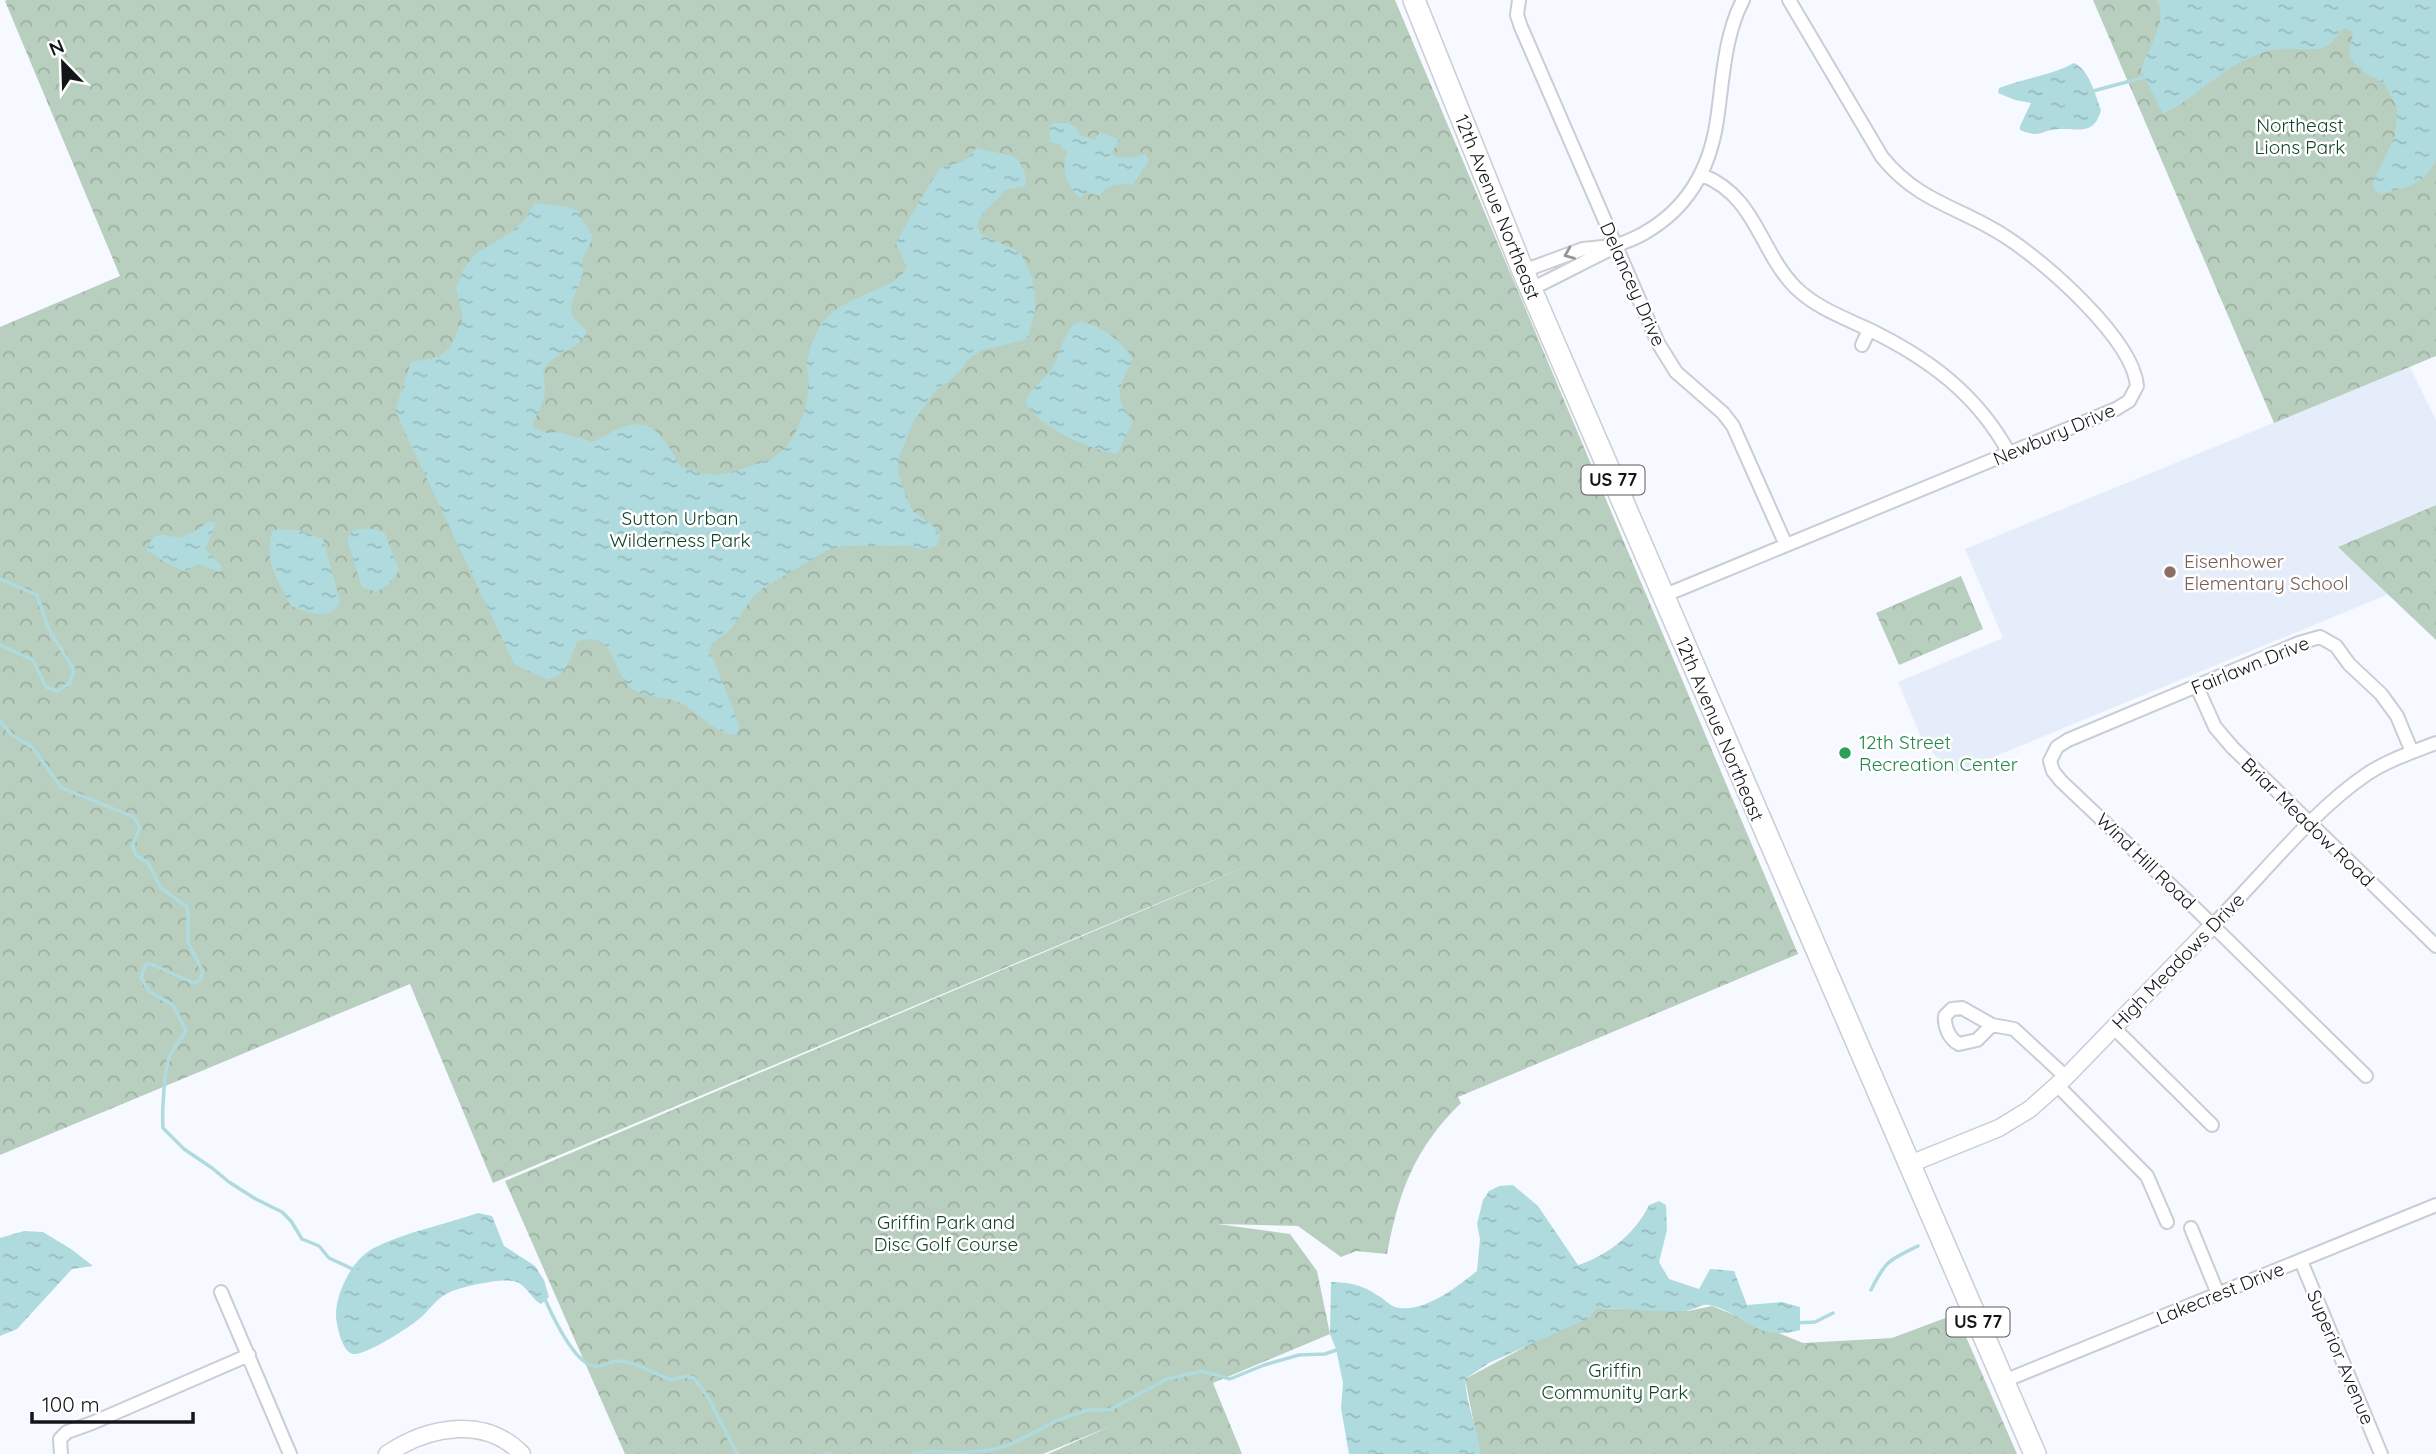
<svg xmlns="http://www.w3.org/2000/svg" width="2436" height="1454" viewBox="0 0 2436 1454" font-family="Quicksand,sans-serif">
<defs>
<pattern id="park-crowns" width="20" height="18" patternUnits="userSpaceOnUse" patternTransform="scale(1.75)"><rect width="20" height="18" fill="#b8cebe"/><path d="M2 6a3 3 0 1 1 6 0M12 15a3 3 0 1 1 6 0" fill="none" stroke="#9db0a3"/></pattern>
<pattern id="water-ripples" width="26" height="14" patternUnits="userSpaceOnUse" patternTransform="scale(1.75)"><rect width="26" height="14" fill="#afdbde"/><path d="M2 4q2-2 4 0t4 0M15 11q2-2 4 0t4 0" fill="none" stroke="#96bbbe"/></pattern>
</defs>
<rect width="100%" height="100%" fill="#f6f9ff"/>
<path fill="#e5ecfa" d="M2410,367L2436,420V505L2338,547L2389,594L1952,774L1923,742L1898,682L2003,638L1965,549Z"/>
<path fill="url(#park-crowns)" d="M7,0H1395L1798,954L1458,1097L1461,1103C1414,1149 1399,1191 1387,1254L1356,1251L1341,1257L1298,1226L1217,1224L1290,1234L1317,1271L1330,1334L1213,1383L1242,1454H1048L1111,1426L1043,1454H625L505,1181L1292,847L493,1183L410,984L0,1155V327L120,276L5,1Z
M2093,0H2436V356L2274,423Z
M2436,505V640L2338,547Z
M1961,576L1983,629L1899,665L1876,613Z
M1712,1306L1803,1343L1892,1338L1956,1314L2017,1454H1480L1465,1379L1597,1308L1688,1311Z"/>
<path fill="url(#water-ripples)" d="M2157,0H2436V160C2424,186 2406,187 2381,194L2374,190L2373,182L2395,136L2397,107L2385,85L2358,68L2349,55L2353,32L2345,28C2335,33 2335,45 2322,48C2309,51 2293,48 2279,49C2267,50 2254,56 2243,61C2213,76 2193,100 2163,114L2141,70C2147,49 2169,22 2157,0Z
M2074,63C2090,70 2095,95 2101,110C2094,136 2079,128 2059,129C2040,130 2042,139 2020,130V126L2031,103L2015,100L1998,93L1999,88C2024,78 2050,76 2074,63Z
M1053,123C1065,123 1075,121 1080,135L1095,140L1100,132L1120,140L1111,154C1123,160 1133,158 1145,154L1149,161L1132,185C1117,183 1109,184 1099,196L1087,192L1080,198C1065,183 1061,172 1067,152L1059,144L1050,142L1049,127Z
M976,148C990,152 1003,153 1016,157C1021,165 1029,176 1025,186L1005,190C996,204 982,209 977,226L981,234L1020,252L1032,277L1036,306L1028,339L980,351L968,360L961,370L948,382L936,390L913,422L900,455L898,473L906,497L913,511L932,525L940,536L937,546L922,550L910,546H844L828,550L762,589L753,597L729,631L712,643L709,652L713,659L740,727L738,732L732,735C710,730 698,711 678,702C663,696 645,698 631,688C613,675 615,627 577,642C570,659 567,675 548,680L514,664L395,411L411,362L439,357L451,346L463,318L456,288L464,268L475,254L508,234L525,220L534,203L569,207L578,211L593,237L582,261L583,273L571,306L573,317L587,331C581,348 560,351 548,363C539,373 546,379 545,389C545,401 536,416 532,427L547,433L559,432L593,442C641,415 653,416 680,466C713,478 717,477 751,466C757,463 765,462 771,459C796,445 806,412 809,386C809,379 807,372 807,365C807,353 816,330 824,321C844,294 898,290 907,267L896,244C900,235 936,172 940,169C958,159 961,169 976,148Z
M1080,321C1102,327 1122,340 1133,359C1119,387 1112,395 1133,421L1119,451L1115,454C1083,446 1043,430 1025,403C1034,383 1043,382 1052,368C1061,354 1064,326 1080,321Z
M209,521L216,523L205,549L222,566L220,572L198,564L185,571C171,567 160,559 147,550C154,527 163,537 179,537C189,537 201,527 209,521Z
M368,528L384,532L399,570L390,584L376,592L362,587L347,540L353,530Z
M278,529L297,530L323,539L340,601C331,623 307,612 291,606C278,580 262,559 273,531Z
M1513,1185L1538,1206L1578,1265C1607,1256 1636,1233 1649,1205L1659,1201L1666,1205L1667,1230L1659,1262L1669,1279L1699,1289L1710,1269L1734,1271L1747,1305L1782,1302L1800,1307V1330C1754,1343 1746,1313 1709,1305C1701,1303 1693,1311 1684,1311C1654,1313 1626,1308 1597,1308L1589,1318L1489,1363L1465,1379C1467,1408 1477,1426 1481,1454H1349L1341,1408L1343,1383L1336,1349L1330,1334L1331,1282C1348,1282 1363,1285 1377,1295C1383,1298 1389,1305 1395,1307C1422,1315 1458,1286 1477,1271L1480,1239L1477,1224L1483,1200L1489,1191L1499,1186Z
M478,1213L492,1216L504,1246L535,1266L544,1280L549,1297L541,1304C530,1298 527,1284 513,1281C501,1278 457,1287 446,1294C435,1300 428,1312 419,1319C408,1328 365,1356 353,1354C342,1352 337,1326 336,1317C335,1294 352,1260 372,1249C404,1232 444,1225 478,1213Z
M24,1231L43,1232L71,1249L93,1266L72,1269L17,1329L0,1336V1238Z"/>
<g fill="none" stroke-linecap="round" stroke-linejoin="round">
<path stroke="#afdbde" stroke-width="3.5" d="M2093,91L2149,76
M0,579L37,595L49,630L74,670L70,683L57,691L46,687L33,660L0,645
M0,721L12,735L32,747L62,788L134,817L140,828L132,846L136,855L148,863L161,888L186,906L188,911V942L203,972L200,980L194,983L151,964H146L141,977L149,991L173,1005L186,1030C182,1039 176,1044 171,1053C164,1065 162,1113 163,1128L184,1149L212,1168L229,1182L254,1198L282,1212L291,1221L302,1239L319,1246L329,1258L357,1271
M1871,1290C1886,1260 1889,1260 1918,1246
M544,1297C552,1315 574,1363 594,1366C602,1368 611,1360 620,1361C637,1362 655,1374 671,1380L686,1376L694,1378L708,1397L737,1454
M1795,1323L1815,1322L1833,1313
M824,1454H830
M913,1454L932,1451L958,1453L991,1450L1009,1445L1058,1420L1088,1410H1109L1167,1379L1202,1371L1230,1379L1264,1365L1299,1355L1325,1354L1339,1349"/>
<defs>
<path id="minor" d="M1519,0L1517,15L1521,27L1658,343L1676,372L1723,413L1733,426L1786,545
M1702,175C1756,196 1759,250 1795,287C1815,307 1842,317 1868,329C1928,358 1977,394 2009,453
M1523,271L1583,249L1613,246
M1531,289C1560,275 1588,260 1617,246C1626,241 1637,238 1646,232C1689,207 1710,168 1717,120C1723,80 1724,36 1743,0
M1862,345L1869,330
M1663,596L2116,409L2129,401L2137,386C2133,339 2045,262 2006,237C1961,207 1919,203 1882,157L1789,0
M2197,687L2215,727L2232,747L2436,946
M2212,926C2261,877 2311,812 2367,774C2388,760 2413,752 2436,743
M1992,1025L1977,1040L1959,1044C1949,1039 1944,1026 1945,1016L1952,1009L1962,1008L1992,1025L2014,1029L2066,1077
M2114,1028L2212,1125
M2366,1076L2197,910L2061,781L2053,771L2050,761L2057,747L2068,740L2299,643L2320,637L2336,646L2349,664L2381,694L2397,716L2412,752
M2057,1085L2147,1176L2167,1222
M2191,1228L2218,1294
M2301,1261L2381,1454
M221,1292L290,1454
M2004,1381L2436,1205
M61,1454L60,1439L67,1432L92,1423L249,1355"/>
<path id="tertiary" d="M1910,1164L1999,1128L2030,1109L2066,1077L2212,926
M387,1454C427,1427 484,1415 522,1454"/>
<path id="primary" d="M1414,0L1523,271L2035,1454"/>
</defs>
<use href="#minor" stroke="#c9cdd4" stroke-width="16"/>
<use href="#tertiary" stroke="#c9cdd4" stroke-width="19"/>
<use href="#primary" stroke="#c9cdd4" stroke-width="24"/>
<use href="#minor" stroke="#fff" stroke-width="12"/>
<use href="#tertiary" stroke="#fff" stroke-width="16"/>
<use href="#primary" stroke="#fff" stroke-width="21"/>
</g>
<defs><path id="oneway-chevron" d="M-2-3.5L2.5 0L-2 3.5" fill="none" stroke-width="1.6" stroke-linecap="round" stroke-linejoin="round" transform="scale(1.75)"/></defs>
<use stroke="#959697" href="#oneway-chevron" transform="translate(1569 254) rotate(158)"/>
<circle fill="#8d6e63" stroke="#fff" stroke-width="2.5" cx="2170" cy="572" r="7"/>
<circle fill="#2e9e5b" stroke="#fff" stroke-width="2.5" cx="1845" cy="753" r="7"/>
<g text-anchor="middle" stroke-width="5" stroke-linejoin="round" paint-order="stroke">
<g fill="#fff" stroke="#5a5b5d" stroke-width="2">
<rect x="1581.5" y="465.5" width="63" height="29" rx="5"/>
<rect x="1946.5" y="1307.5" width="63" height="29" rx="5"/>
</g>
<g font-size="18" font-weight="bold" fill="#141518">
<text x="1613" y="486">US 77</text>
<text x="1978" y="1328">US 77</text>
</g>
<g font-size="19" fill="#114528" stroke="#fff">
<text x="2300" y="132">Northeast<tspan x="2300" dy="22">Lions Park</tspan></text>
<text x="680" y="525">Sutton Urban<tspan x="680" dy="22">Wilderness Park</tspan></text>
<text x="946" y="1229">Griffin Park and<tspan x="946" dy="22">Disc Golf Course</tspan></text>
<text x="1615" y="1377">Griffin<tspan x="1615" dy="22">Community Park</tspan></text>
</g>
<g font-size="19" fill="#141518" stroke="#fff">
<text transform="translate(1498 207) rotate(68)" y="7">12th Avenue Northeast</text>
<text transform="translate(1633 284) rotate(66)" y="7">Delancey Drive</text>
<text transform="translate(2054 434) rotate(-23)" y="7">Newbury Drive</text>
<text transform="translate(2250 665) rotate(-22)" y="7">Fairlawn Drive</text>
<text transform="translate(1720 729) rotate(67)" y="7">12th Avenue Northeast</text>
<text transform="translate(2308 822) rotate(44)" y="7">Briar Meadow Road</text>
<text transform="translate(2146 861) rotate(44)" y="7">Wind Hill Road</text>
<text transform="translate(2178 961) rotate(-46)" y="7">High Meadows Drive</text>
<text transform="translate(2220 1293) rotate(-22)" y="7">Lakecrest Drive</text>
<text transform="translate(2341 1357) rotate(67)" y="7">Superior Avenue</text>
</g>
<g font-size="19" fill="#785e54" stroke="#fff" text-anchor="start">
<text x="2184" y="568">Eisenhower<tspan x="2184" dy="22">Elementary School</tspan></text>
</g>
<g font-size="19" fill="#27864d" stroke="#fff" text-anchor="start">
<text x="1859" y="749">12th Street<tspan x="1859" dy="22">Recreation Center</tspan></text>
</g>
</g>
<g transform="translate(63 63) rotate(337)" stroke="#ffffff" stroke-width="5" paint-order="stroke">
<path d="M0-5L12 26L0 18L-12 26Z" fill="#141518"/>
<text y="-10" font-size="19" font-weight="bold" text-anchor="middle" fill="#141518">N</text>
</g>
<path d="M32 1412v10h161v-10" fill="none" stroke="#141518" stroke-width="3.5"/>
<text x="42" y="1412" font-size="21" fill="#141518" stroke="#ffffff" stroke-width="5" paint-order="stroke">100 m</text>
</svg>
